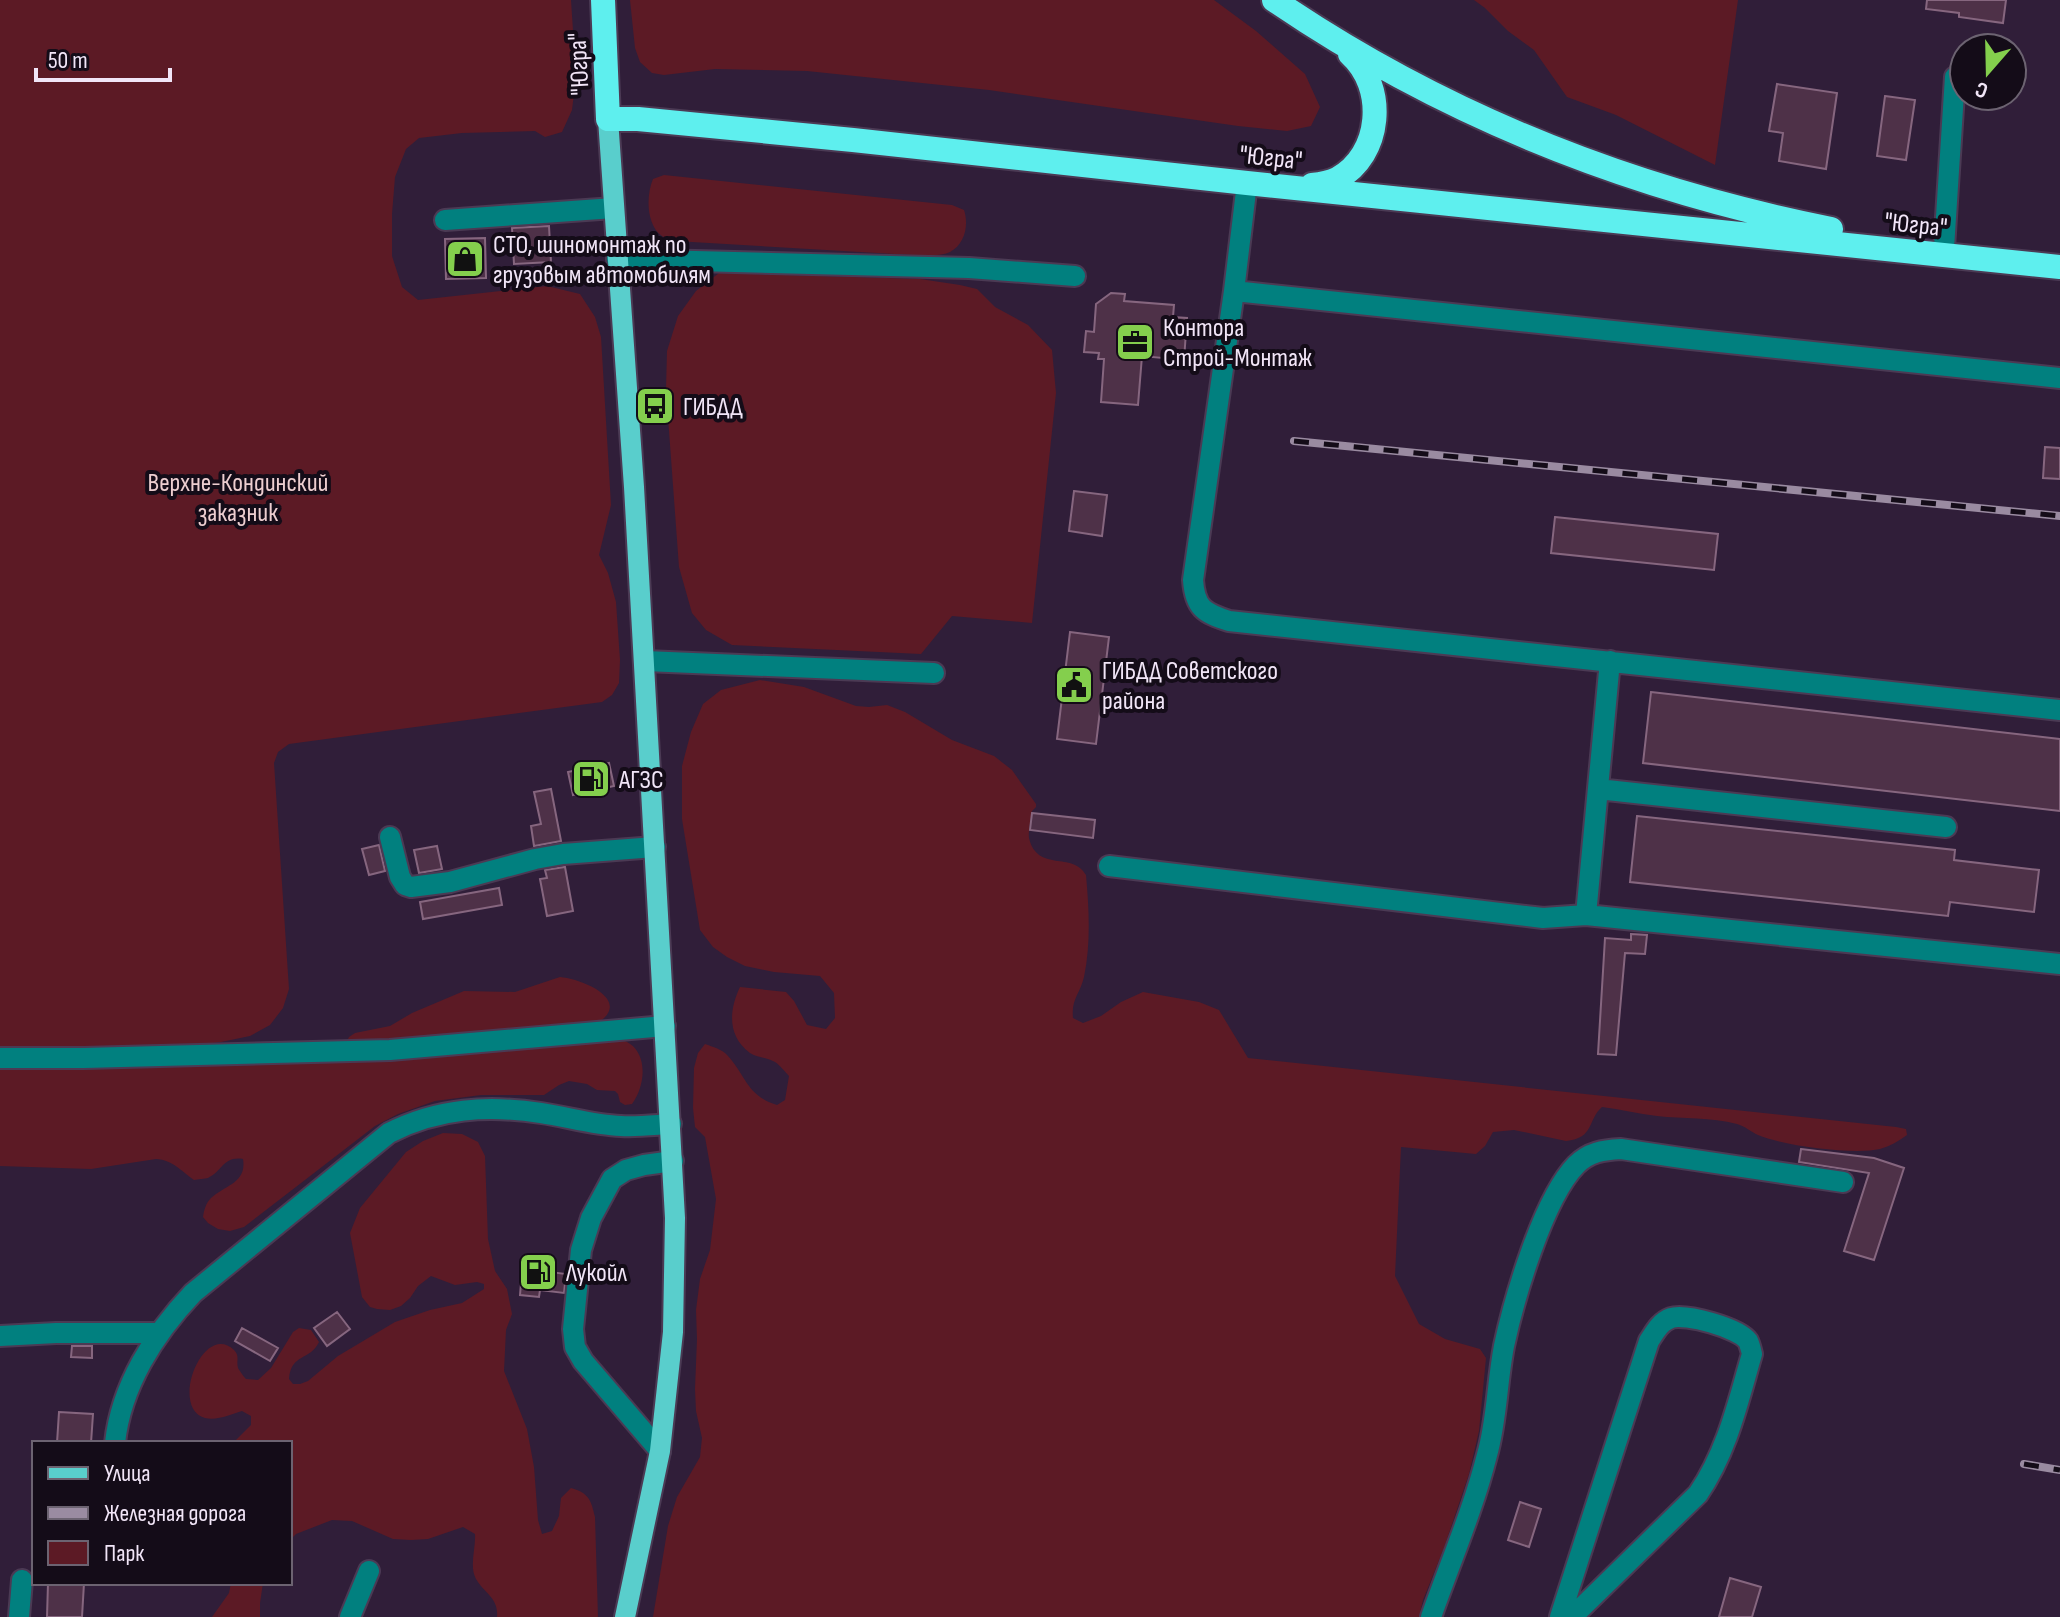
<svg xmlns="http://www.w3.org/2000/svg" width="2060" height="1617" viewBox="0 0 2060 1617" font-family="'Sofia Sans Condensed',sans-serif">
<rect width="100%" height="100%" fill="#301e39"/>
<path fill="#5c1a25" d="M0,0H571L576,77L572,110L562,132L545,137L535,131L462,133L419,138L406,149L395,177L392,214V256L402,287L418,300L547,286L580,294L595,317L601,337L611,505L599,555L608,573L616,602L620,660L619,683L612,695L602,702L289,744L278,752L274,763L289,989L283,1008L270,1025L250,1036L221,1042L156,1050L0,1049Z
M630,0H1214L1256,31L1305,74L1320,107L1311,126L1287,131L1238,126L989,90L807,71L715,69L664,75L652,73L640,62L635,48Z
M1474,0H1738L1715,165L1616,115L1567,97L1534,50L1508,31L1485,8Z
M664,175L952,205L964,210C969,225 965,244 950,252C944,255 936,255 929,256L675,241C671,239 666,239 662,236C646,225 646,195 653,179Z
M719,273L920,279L960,285L977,289L995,307L1028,325L1052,350L1056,393L1032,623L952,616L921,654L732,645L706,630L692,613L679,567L666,390L667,351L678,316L696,291Z
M760,680L804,687L856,706L869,707L887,705L905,712L952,740L994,756L1012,770L1036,804V807L1032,811C1031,819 1028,830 1029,838C1037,873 1073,851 1086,875C1089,909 1091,943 1084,977C1080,994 1071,999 1073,1018L1083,1023L1101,1016L1121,1002L1143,992L1199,1002L1219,1010L1248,1058L1896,1127L1906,1129L1907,1135C1899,1141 1890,1146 1880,1149C1854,1155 1784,1146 1758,1135C1751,1132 1745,1126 1737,1124C1711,1117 1683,1119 1657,1116C1638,1114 1620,1109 1602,1107C1587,1120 1595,1138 1566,1141L1514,1130L1493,1132L1485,1146L1476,1154L1401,1147L1395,1276L1419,1324L1445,1339L1480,1349L1486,1358L1479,1431L1469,1474L1444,1548L1423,1600L1419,1617H653L668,1526L677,1497L700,1457L702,1438L696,1411L695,1389L697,1339L696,1310L700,1279L710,1250L716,1199L705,1137L695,1127L693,1108L694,1068L698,1053L705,1044C713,1047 722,1049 728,1056C746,1076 747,1096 777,1105L785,1100L789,1076C785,1072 780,1065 775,1062C767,1057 757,1058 750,1053C727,1036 729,1010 740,987L786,992L794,1001L807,1025L826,1029L835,1018L834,993L820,976L774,972L745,966L727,957L713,947L700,930L682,819V766L691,732L703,704L721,690Z
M560,977C584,979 636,1002 594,1025L479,1040L347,1041L349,1037L355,1033L390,1026L412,1013L464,991L515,992Z
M619,1039C649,1046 647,1084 632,1104L625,1105L620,1102L618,1094L615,1091L597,1090L587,1084L569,1081L559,1085L544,1095H481L435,1101L398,1114L375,1126L244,1227L230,1231L218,1229L208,1223L203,1217C204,1210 206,1203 211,1198C225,1185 247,1183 243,1159C223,1156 223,1171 208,1178C205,1179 198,1179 194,1180C181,1171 173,1160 156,1159L91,1169L0,1166V1067Z
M443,1133L462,1134L478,1142L485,1156L488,1239L495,1271L507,1289L512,1314L506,1330L504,1371L527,1429L534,1467L538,1520L542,1534L552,1531L559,1516L561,1498L571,1488C589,1493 591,1500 595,1517L598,1617H497C499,1598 484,1593 476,1579C469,1566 476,1548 475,1534L463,1527L428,1539L411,1540L393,1539L352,1521L332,1520L296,1534L290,1540V1443H233L251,1425V1416L242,1411C232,1414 217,1421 205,1418C169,1408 203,1321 234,1350C240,1356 236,1361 238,1368C239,1370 244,1377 246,1379L258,1380L271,1368L293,1332L299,1328L311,1330L319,1342C310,1361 291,1353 289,1379L293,1384H300L308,1381L338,1356L395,1322L430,1310L462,1303L484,1289V1284L477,1282L455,1285L431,1276L418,1286L410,1298L401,1306L390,1310L377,1309L370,1307L362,1297L350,1233L360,1208L406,1152L423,1141Z
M231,1583H263L260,1603V1617H212L229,1593Z"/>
<path fill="#4e3148" stroke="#86667f" stroke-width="2" d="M1927,0H2006L2003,23L1959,17V13L1926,9Z
M1777,84L1837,93L1826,169L1779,161L1783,133L1769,131Z
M1885,96L1915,100L1906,160L1877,156Z
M549,226L551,262L514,264L512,228Z
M485,238L486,278L446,279L445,239Z
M1111,293L1125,294L1124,301L1174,305L1173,317L1187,318L1184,360L1142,356L1138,405L1101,402L1104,359H1098L1099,353L1084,352L1086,331L1094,332L1096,304Z
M2045,447L2060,448V479L2043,478Z
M1074,491L1107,495L1102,536L1069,531Z
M1555,517L1718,534L1714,570L1551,553Z
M1070,632L1109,637L1096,744L1057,739Z
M1651,692L2060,739V811L1643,763Z
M609,763L614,786L573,795L568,772Z
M551,789L561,841L534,846L531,826L541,824L534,792Z
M1032,813L1095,820L1093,838L1030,830Z
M1637,816L1955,850L1954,860L2039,870L2034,912L1950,902L1948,916L1630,882Z
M379,845L385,871L369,875L362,849Z
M437,846L442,869L419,873L414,850Z
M565,867L573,911L547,916L540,879L547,878L545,870Z
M499,888L502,905L423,919L420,902Z
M1631,934L1647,935L1645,954L1625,953L1616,1055L1598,1054L1605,938L1631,940Z
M1801,1149L1874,1158L1904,1168L1874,1260L1844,1251L1869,1173L1799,1162Z
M523,1259L543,1261L542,1271L566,1274L564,1293L540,1290L539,1297L520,1295Z
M337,1312L350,1329L327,1346L314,1328Z
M242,1328L278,1348L270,1361L235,1341Z
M72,1346H92V1358L71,1357Z
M59,1412L93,1414L91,1443H57Z
M1520,1502L1541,1509L1529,1547L1508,1540Z
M1730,1578L1761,1587L1752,1617H1719Z
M48,1583H84L82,1617H47Z"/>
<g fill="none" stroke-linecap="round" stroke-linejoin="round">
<defs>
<path id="minor" d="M1247,183L1234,291L1193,580C1195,608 1204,613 1229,621L2060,710
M445,220L614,208
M1944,248L1955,77
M617,259L969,268L1075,276
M1234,291L2060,378
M645,661L934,673
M1598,789L1946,827
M390,837L400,877L405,885L411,887L450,882L535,859L563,854L655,847
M1109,866L1543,918L1586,915L2060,964
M1586,915L1610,661
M0,1058H84L390,1050L665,1026
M0,1336L56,1333H159
M115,1443C121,1386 154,1334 193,1293L389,1133C438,1108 488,1105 541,1113C568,1117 594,1125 621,1126C637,1127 654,1125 671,1124
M660,1451L583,1361L575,1347L573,1329L581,1250L591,1218L612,1179L626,1170L644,1165L673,1161
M19,1617L22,1580
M350,1617L369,1571
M1431,1617C1450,1563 1473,1510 1487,1455C1497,1420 1497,1382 1504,1346C1514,1299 1543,1199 1576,1165C1589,1152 1603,1150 1621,1149L1843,1182
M1560,1617L1649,1341C1655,1332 1660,1322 1671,1318C1685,1313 1739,1328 1748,1341C1750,1345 1751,1350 1752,1354C1738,1402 1727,1452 1698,1494L1572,1617"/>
<path id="major" d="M608,119L634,487L675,1218L673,1332L660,1451L625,1617"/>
<path id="highway" d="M603,0L608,119H638L853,140L1247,183L2060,267
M1274,0C1444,116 1630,189 1831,229
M1312,185C1321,184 1329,183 1337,179C1382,155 1387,87 1350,54"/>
</defs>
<use href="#minor" stroke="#4b3a54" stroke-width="24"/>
<use href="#major" stroke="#4b3a54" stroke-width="24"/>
<use href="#highway" stroke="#4b3a54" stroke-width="28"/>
<use href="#minor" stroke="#01807f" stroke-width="20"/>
<use href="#major" stroke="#59cecc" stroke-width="20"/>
<use href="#highway" stroke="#5eefee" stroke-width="24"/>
<defs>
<path id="rail" d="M1294,441L2060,516
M2024,1464L2060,1470"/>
</defs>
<use href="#rail" stroke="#9a8ba1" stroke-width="8"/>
<use href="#rail" stroke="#140c18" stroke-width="5" stroke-dasharray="15" stroke-linecap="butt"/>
</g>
<defs>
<symbol id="shop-square" viewBox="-11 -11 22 22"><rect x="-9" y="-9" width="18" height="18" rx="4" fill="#84cf4d" stroke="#140c18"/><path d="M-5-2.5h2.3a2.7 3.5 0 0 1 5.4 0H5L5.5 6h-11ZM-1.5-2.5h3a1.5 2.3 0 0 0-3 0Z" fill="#111"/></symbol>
<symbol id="office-square" viewBox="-11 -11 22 22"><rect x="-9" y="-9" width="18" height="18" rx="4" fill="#84cf4d" stroke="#140c18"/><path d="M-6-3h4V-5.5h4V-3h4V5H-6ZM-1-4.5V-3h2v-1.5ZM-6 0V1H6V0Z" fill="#111"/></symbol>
<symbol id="bus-square" viewBox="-11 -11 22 22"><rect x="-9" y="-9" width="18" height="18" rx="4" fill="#84cf4d" stroke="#140c18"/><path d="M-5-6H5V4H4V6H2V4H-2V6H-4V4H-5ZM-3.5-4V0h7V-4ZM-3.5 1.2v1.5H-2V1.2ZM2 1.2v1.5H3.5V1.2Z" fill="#111"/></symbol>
<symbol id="civic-square" viewBox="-11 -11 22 22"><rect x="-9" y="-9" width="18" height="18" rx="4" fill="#84cf4d" stroke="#140c18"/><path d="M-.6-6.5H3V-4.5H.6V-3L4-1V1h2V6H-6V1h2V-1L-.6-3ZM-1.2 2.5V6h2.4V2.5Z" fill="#111"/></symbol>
<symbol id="fuel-square" viewBox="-11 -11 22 22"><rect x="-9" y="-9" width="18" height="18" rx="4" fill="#84cf4d" stroke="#140c18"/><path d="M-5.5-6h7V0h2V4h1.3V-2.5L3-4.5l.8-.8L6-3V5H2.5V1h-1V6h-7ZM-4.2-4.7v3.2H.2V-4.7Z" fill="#111"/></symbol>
</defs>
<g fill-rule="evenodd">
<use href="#shop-square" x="443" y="237" width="44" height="44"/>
<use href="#office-square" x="1113" y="320" width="44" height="44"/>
<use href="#bus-square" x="633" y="384" width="44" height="44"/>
<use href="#civic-square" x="1052" y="663" width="44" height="44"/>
<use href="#fuel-square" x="569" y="757" width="44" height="44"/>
<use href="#fuel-square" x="516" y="1250" width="44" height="44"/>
</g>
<g text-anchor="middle" stroke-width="8" stroke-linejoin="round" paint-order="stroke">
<g font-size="26" fill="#f1e5f7" stroke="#140c18">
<text transform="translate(578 64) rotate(-93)" y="9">"Югра"</text>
<text transform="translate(1271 157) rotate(6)" y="9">"Югра"</text>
<text transform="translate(1916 224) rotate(6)" y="9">"Югра"</text>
</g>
<g font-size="26" fill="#f1e5f7" stroke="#140c18" text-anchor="start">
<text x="493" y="253">СТО, шиномонтаж по<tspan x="493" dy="30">грузовым автомобилям</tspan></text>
<text x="1163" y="336">Контора<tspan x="1163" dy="30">Строй-Монтаж</tspan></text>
<text x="683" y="415">ГИБДД</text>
<text x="1102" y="679">ГИБДД Советского<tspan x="1102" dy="30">района</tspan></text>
<text x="619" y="788">АГЗС</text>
<text x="566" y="1281">Лукойл</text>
</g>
<g font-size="26" fill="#edced0" stroke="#140c18">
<text x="238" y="491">Верхне-Кондинский<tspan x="238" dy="30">заказник</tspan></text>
</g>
</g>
<rect x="32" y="1441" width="260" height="144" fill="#140c18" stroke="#6c6371" stroke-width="2"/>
<rect x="48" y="1467" width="40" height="12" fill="#59cecc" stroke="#6c6371" stroke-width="2"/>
<text x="104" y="1481" font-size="24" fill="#f1e5f7">Улица</text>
<rect x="48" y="1507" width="40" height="12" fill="#9a8ba1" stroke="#6c6371" stroke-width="2"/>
<text x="104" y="1521" font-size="24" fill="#f1e5f7">Железная дорога</text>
<rect x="48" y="1541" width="40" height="24" fill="#5c1a25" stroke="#6c6371" stroke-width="2"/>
<text x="104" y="1561" font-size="24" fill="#f1e5f7">Парк</text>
<g transform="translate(1988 72) rotate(200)"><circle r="38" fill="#140c18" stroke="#6c6371" stroke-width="2"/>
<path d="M0-6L14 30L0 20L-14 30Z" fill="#84cf4d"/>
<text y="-12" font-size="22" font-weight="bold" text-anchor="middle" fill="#f1e5f7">С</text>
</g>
<path d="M36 68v12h134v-12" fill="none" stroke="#f1e5f7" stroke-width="4"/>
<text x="48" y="68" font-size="24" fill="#f1e5f7" stroke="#140c18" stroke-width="6" paint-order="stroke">50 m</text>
</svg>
